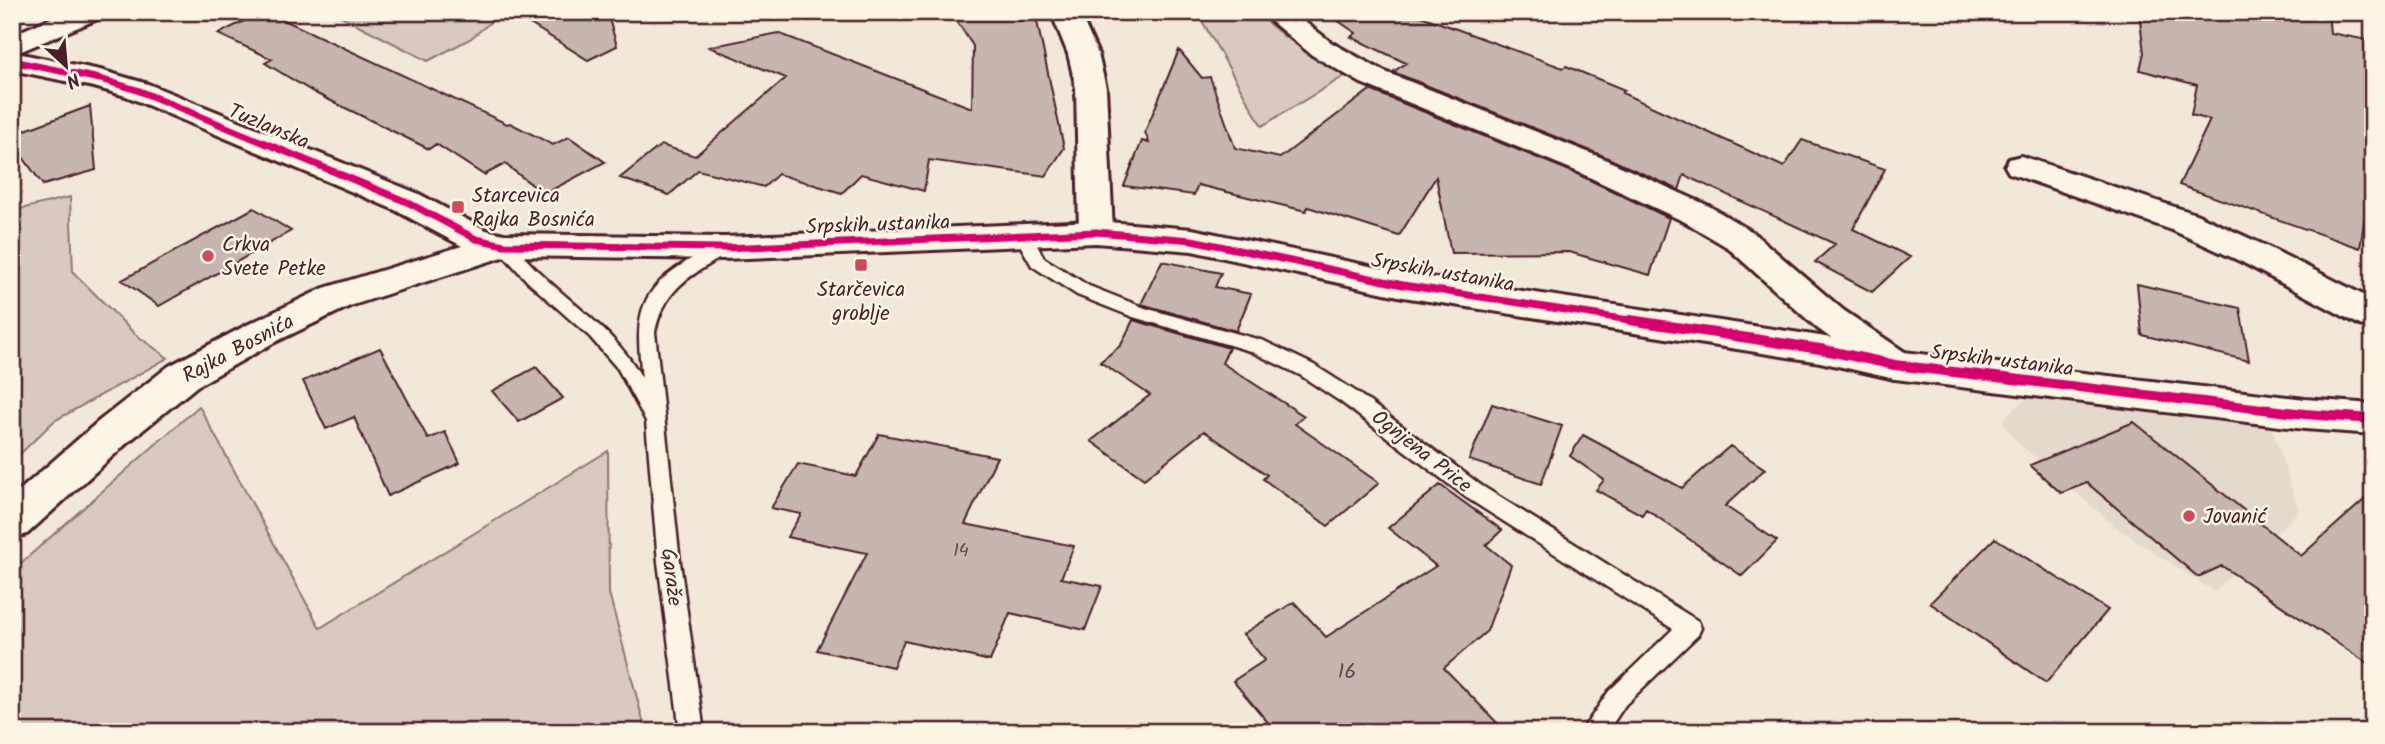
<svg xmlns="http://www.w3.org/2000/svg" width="2385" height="744" viewBox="0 0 2385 744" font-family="Kalam,sans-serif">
<rect width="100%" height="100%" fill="#f1e8da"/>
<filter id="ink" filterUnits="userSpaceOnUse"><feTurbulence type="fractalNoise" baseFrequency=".0143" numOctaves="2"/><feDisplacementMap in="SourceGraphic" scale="14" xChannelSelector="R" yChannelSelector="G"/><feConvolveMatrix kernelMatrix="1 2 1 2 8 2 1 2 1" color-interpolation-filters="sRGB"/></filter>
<g filter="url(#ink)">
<path fill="#e4d9cd" d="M2029,396L2271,426L2299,511L2214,592L2120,530L2015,440L2003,423L2008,413Z"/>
<path fill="#d8cac0" stroke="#917476" stroke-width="2" d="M333,12H503L470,39L428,61Z
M1197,12H1255L1285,37L1346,75L1262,126Z
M70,197L73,272L135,334L168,358L54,421L12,462V211Z
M199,406L320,628L608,451L609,593L646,732H12V571Z"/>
<path fill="#c7b6af" stroke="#4a1f2b" stroke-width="2" d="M262,12H267L507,124L510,123L553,145L569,137L605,162L544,194L505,164L484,175L436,144L429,149L315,93L265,63L272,59L218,34Z
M511,12H607L617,46L588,60Z
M951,12H1035L1064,148L1046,176L929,160L924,191L861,174L842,193L778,174L764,187L698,170L669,195L620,178L661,145L695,156L786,78L709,47L778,33L972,108L973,46Z
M1325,12H1410L1563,68L1566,66L1625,90L1622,93L1784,167L1802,140L1885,169L1853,229L1910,257L1872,292L1815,262L1835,244L1684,175L1679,190L1601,155L1393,72L1406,63L1351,37L1356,33Z
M2139,12H2328L2330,33L2373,41V165L2360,248L2179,185L2210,120L2191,115L2197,85L2140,70L2144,53Z
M1179,50L1202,78L1210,77L1235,148L1280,158L1370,90L1575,173L1669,218L1650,275L1569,252L1451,253L1436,177L1399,236L1308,207L1306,211L1198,185L1194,195L1124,186L1142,141L1149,143L1145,132Z
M90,106L96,170L43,185L12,142V135Z
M254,208L291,231L159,306L122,280Z
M1162,261L1221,273L1215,287L1251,294L1236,331L1141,304Z
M2137,284L2240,308L2249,361L2142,335Z
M1133,320L1229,348L1222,363L1304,416L1295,424L1379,483L1328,526L1263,479L1267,475L1204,431L1144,479L1091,441L1150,395L1100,362L1121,345Z
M380,348L428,439L445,432L460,463L388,496L354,417L326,429L303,381Z
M536,367L563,398L519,422L492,391Z
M1492,404L1562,426L1541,484L1469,460Z
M2134,422L2301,556L2373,492V667L2222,566L2198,577L2087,483L2061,493L2030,465Z
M879,434L997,457L965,524L1074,546L1061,578L1102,586L1085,630L1010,613L990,661L904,641L893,667L817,650L867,553L787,537L801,514L771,508L798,464L856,476Z
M1583,435L1682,488L1730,446L1765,469L1725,506L1777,541L1742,576L1646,509L1642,515L1596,490L1604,480L1570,456Z
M1440,485L1502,530L1486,545L1511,565L1487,631L1444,668L1506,732H1276L1233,681L1265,660L1243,634L1294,602L1326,637L1436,566L1388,528Z
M1995,538L2108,610L2046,683L1930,603Z"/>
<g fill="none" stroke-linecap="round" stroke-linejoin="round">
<defs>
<path id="service" d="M1024,230L1030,232L1044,258L1089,286L1145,308L1264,341L1314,365L1355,391L1482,486L1698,621L1701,628L1698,635L1625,705L1607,732H1581L1609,691L1673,629L1467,498L1341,402L1300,375L1250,351L1133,317L1077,295L1032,266L1015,236Z
M504,239L510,241C520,252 529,263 540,273C576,308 617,333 642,378C635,315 636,290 696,256C706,250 718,241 730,244L733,248C727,255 718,259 710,264C680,281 662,298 655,332L680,562L704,732H680L658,562L646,421L618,369L590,337L528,282L498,249L495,245Z"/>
<path id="minor" d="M65,12H104L100,18L12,55V35Z
M1051,12H1079L1098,54L1106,88L1113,232L1108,240L1096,243L1084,240L1079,232L1076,88L1068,54Z
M1260,12H1292L1332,43L1383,71L1600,157L1709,206L1751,231L1843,310L1909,355L1914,365L1909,375L1895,379L1881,375L1817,328L1727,247L1685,222L1576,171L1361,83L1312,55Z
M2021,156L2196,214L2266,246L2373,300V329L2360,325L2242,262L2172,230L2009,173L2005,166L2009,159Z"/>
<path id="tertiary" d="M12,52L100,70L148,84L419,194L486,230L504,234L724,237L1096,221L1192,229L1403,273L1820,336L1895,351L2305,399L2373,404V434L2305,429L1895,379L1820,362L1403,297L1192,251L1096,243L724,259L506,256L350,306L273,343L197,386L127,443L27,534L12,539V497L99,421L169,366L247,325L324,288L462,246L395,210L126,96L94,87L12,70Z"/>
</defs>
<use href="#service" stroke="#4a1f2b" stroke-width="5"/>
<use href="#minor" stroke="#4a1f2b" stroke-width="6"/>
<use href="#tertiary" stroke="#4a1f2b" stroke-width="6"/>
<use href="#service" fill="#fcf5e5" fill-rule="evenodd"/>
<use href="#minor" fill="#fcf5e5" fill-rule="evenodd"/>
<use href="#tertiary" fill="#fcf5e5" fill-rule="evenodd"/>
<defs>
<path id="cycleway-far1" d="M12,61L100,79L137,90L407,202L476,239L504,245L724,248L1096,232L1192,240L1403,285L1642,322"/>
<path id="cycleway" d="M1630,320L1820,349L1895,365L2305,414L2373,419"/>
</defs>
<use href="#cycleway-far1" stroke="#fcf5e5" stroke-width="10"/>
<use href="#cycleway" stroke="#fcf5e5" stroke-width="14"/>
<use href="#cycleway-far1" stroke="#d6006c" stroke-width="7"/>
<use href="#cycleway" stroke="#d6006c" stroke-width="10"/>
</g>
</g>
<g fill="#d1495b" stroke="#fcf5e5" stroke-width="2.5">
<rect x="451" y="200" width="14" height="14" rx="3.5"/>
<circle cx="208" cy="256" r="7"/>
<rect x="854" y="258" width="14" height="14" rx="3.5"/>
<circle cx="2189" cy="516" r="7"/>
</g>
<g text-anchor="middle" stroke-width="5" stroke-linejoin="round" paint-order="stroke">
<g font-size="18" fill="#69454c">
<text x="961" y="556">14</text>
</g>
<g font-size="21" fill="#4a1f2b" stroke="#fcf5e5">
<text transform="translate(269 126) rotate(23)" y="7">Tuzlanska</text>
<text transform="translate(878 224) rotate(-2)" y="7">Srpskih ustanika</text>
<text transform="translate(1443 272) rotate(10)" y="7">Srpskih ustanika</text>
<text transform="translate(238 348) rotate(-28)" y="7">Rajka Bosnića</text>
<text transform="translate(2002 360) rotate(7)" y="7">Srpskih ustanika</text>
<text transform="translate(1422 451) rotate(38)" y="7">Ognjena Price</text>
<text transform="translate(672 577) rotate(83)" y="7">Garaže</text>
</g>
<g font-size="21" fill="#4a1f2b" stroke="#fcf5e5" text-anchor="start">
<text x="472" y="202">Starcevica<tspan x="472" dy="24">Rajka Bosnića</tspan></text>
<text x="222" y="251">Crkva<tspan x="222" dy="24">Svete Petke</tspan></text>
<text x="861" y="296" text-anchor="middle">Starčevica<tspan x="861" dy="24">groblje</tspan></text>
<text x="2203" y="523">Jovanić</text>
</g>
<g font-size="21" fill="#69454c">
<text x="1347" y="678">16</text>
</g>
</g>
<rect width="2385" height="744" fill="none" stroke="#fcf5e5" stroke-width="42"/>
<rect x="21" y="21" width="2343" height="702" fill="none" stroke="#4a1f2b" stroke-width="2.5" filter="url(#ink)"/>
<g transform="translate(66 66) rotate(154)" stroke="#fcf5e5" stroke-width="5" paint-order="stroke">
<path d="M0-5L12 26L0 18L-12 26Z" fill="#4a1f2b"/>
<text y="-10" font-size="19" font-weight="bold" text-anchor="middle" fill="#4a1f2b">N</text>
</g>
</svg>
